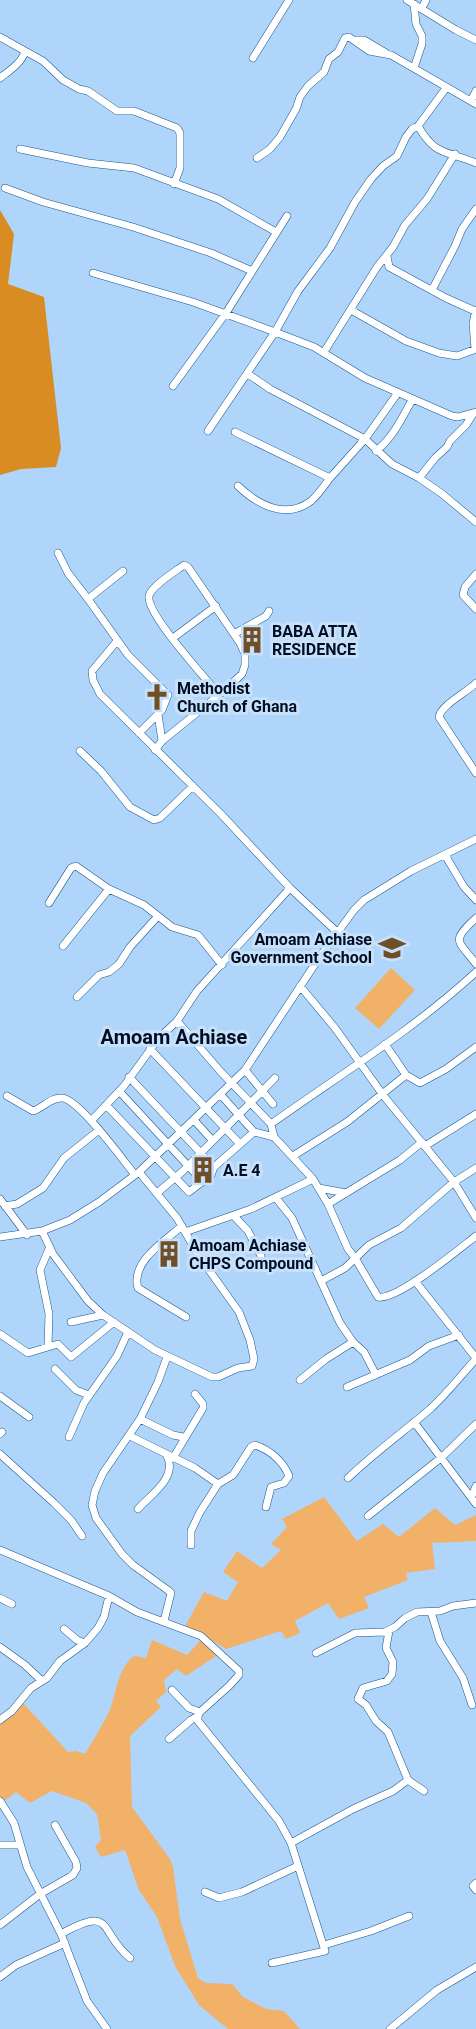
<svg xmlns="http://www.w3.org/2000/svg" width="476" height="2029" viewBox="0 0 476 2029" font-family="Roboto,sans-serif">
<rect width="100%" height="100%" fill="#b0d5fa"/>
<path fill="#f2b168" d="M391,968L415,990L379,1029L355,1008Z
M324,1497L357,1541L383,1524L399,1537L435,1508L455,1525L476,1515V1541L432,1543L435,1569L406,1573L408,1580L364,1597L369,1608L339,1619L328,1603L295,1621L300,1633L286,1639L281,1631L226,1649L205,1636L184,1628L204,1592L227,1601L238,1582L223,1572L237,1551L262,1568L281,1550L271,1544L287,1527L282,1519Z
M152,1640L187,1655L201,1640L219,1654L186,1676L177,1669L164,1680L166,1692L156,1701L161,1707L130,1736L132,1807L170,1859L173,1867L180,1919L198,1978L206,1983L232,1984L243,1997L266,2009L284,2011L300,2029H228L199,2005L175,1966L157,1917L139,1890L125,1850L101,1857L95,1847L101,1840L97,1814L86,1803L52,1791L30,1803L16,1792L2,1803L0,1800V1724L23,1703L68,1752L76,1751L85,1754C93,1740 102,1726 109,1712C117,1693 117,1669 134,1656L146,1658Z"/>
<path fill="#d88c21" d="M0,210L14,234L8,284L44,297L61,448L56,467L21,469L0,475Z"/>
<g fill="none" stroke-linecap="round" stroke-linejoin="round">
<defs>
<path id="minor" d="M407,0L456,30L476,40
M414,4L416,24L422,36V44L414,68
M422,8L426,0
M0,37L25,51
M356,40H364L386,53
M253,58L289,0
M0,78C9,71 22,63 25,51L43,61L63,80L79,89L88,91L117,111H134L177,128L180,133V168L174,184
M471,101L476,91
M418,126C436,157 446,150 476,163
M20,149L88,163L134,168L218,199L276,232
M257,158L270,149L280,137L296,109L300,97L308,86L324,72L329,59L338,52L345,38L349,37L369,51L391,55L476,104
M5,188L43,202L133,227L211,253L252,271
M387,256L389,267L446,298L475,311
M93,273L193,302L275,332L298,291L330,248L355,202L371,179L383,166L397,156L406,137L412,129L418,126L446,88
M432,290L455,246L462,229L476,209
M351,310L406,341L439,353L457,356L476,349
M475,349L473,323L476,310
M324,352L377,267L393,247L405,225L427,199L455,154
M248,374L270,389L365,439L392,464L419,478
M173,386L226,313L287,216
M473,414L466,425L450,441L447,447L435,458L419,478L441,493L476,522
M208,431L275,332L314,347L365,378L452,416L458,417L476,412
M235,432L330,478L365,439L397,394
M376,451C393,438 402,418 412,400
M238,486C258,505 286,520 311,501C318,495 324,486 330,478
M58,553L68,573L88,599
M123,571L88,599L128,655L168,695L162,710L139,733
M476,574L465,587L463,595L476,609
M234,634L266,616L269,611
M173,638L216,606
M117,641L92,671L93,680L100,694L221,814L290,888L337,932
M476,683C466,693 441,705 439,717L476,773
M158,714L162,741
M155,750L162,741L219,695L242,674L245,665V654L240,643L188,567L184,565C176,571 151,586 149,596C146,614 206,678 219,695
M80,751L101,771L130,807L154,820L160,818L193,786
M445,855L464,887L476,900
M49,903L71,868L76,866L109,889L144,905L172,927L198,935L222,965
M476,918C450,942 458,940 476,964
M63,946L109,889
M300,986L335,1028L383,1095L454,1182L476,1218
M77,997L99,975L109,972L119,964L130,947L158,916
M177,1021L220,1071L271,1124L274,1137L313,1179L328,1204L348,1249L355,1258L378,1297C397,1301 459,1249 476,1236
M385,1044L406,1075L420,1083L446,1069L476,1047
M150,1049L240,1144
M245,1070L273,1104
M129,1077L214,1167
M119,1091L203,1182
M220,1094L254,1132
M7,1096L33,1111C43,1108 51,1097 62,1098C79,1099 123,1160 135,1175
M106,1105L189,1192L211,1175L214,1167L254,1132L274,1137
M92,1120L124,1086L158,1039L177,1021L197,991L290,888
M194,1120L212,1140
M271,1124C340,1075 413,1030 476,972
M425,1146L476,1114
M293,1156L347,1122L406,1075
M319,1188L346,1193
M157,1193L183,1171L275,1078
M276,1198L292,1218L340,1323L353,1342L364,1352L376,1375
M0,1199L27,1235
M328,1204L400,1160L422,1142
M5,1206L17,1204L43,1188L64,1158L99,1130
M234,1216L248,1231L261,1256
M182,1226C166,1240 130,1262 138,1288L186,1317
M42,1231L53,1254L88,1301L103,1315L155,1350L212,1377H218L238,1368L252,1366L254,1359L250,1340L239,1312L199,1256L177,1218L139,1172
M185,1232L251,1209L313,1179
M0,1237L42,1231L70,1220L99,1202L139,1172L245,1070L319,958L354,910L364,900L411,871L476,839
M321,1281L345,1268L369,1245L401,1228L454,1182L476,1168
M415,1281L476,1358
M71,1322L103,1315
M0,1334L28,1353L58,1344L71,1357L114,1322
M48,1346L49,1314L40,1270L49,1249
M55,1369L76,1390L89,1395
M300,1380L326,1359L353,1342
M347,1387L410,1360L429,1346L459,1335
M0,1396L29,1417
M140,1419L173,1435L183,1437
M414,1422L476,1504
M0,1434L2,1432
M130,1436L195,1468L218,1484
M69,1437L84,1403L117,1356L128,1332
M0,1454L54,1503L71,1520L82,1536
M173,1458L203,1408V1404L195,1394
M348,1478C373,1454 402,1433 429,1410C446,1395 461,1375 476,1359
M472,1496L476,1486
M138,1509C150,1495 178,1478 167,1456
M368,1516L442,1457L476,1424
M191,1545V1531L200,1512L218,1484L233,1475L251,1447L255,1445C270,1450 283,1461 289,1476L284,1483L271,1487L266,1507
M0,1550L109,1596L104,1617L98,1628L85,1643L60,1661L47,1678L31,1688L12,1711L0,1720
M109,1596L137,1612L201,1636L239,1671V1675L229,1686L200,1712L198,1716V1721L279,1821L291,1843L325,1951L272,1963
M0,1598L12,1604
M431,1612L440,1641L463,1678L472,1705
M164,1621L171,1593L169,1591L133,1565L122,1554L96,1518L92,1505L95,1491L103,1473L140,1419L158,1382L167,1357
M64,1629L77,1640L85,1643
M389,1631L386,1648L393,1662L392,1674L387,1681L363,1688L358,1699L366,1705L376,1721L388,1732L408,1780L424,1791
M0,1647L25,1665L42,1681
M316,1653L355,1633L385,1632L395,1627L405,1618L417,1612L440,1611L453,1606L476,1603
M172,1690L189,1708L200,1712
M169,1739L191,1720L198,1716
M0,1801L14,1823L27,1867L61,1934L87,2001L107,2029
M291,1843L353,1809L393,1791L408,1780
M0,1845H19
M476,1883L473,1886L476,1890
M205,1892L219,1898L242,1892L298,1866
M0,1925L40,1894L73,1875L77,1868L76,1862L55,1825
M61,1934C115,1904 98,1932 130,1958
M324,1945L371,1931L409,1916
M0,1977L16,1965L65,1943
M390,2029L437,1990L476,1967"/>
</defs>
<use href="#minor" stroke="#16578d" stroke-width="8"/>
<use href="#minor" stroke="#fff" stroke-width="7"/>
</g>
<defs>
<symbol id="building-bare" viewBox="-9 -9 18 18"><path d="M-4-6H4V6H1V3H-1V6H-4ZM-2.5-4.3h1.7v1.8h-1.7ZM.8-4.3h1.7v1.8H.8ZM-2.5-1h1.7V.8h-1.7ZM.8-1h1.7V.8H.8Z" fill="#704e26" stroke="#c8e1fa" stroke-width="2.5" paint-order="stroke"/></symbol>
<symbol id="church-bare" viewBox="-9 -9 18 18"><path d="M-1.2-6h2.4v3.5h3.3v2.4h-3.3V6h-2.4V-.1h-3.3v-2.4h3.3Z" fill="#704e26" stroke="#c8e1fa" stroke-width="2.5" paint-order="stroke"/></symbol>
<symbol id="school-bare" viewBox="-9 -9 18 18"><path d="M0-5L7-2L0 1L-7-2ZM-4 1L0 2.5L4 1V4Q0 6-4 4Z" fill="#704e26" stroke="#c8e1fa" stroke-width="2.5" paint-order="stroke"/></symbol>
</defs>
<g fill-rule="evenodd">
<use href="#building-bare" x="233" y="621" width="38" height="38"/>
<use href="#church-bare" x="138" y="678" width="38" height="38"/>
<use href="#school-bare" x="373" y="929" width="38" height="38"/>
<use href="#building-bare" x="184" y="1151" width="38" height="38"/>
<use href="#building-bare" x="150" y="1235" width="38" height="38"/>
</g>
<g text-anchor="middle" stroke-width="6" stroke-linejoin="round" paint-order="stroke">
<g font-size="16" font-weight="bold" fill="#000d23" stroke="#c8e1fa" text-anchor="start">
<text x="272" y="637">BABA ATTA<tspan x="272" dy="18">RESIDENCE</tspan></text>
<text x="177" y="694">Methodist<tspan x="177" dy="18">Church of Ghana</tspan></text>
<text x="372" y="945" text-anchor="end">Amoam Achiase<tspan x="372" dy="18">Government School</tspan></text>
<text x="223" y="1176">A.E 4</text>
<text x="189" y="1251">Amoam Achiase<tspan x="189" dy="18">CHPS Compound</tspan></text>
</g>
<g font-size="20" font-weight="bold" fill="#000d23" stroke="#c8e1fa">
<text x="174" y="1044">Amoam Achiase</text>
</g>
</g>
</svg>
